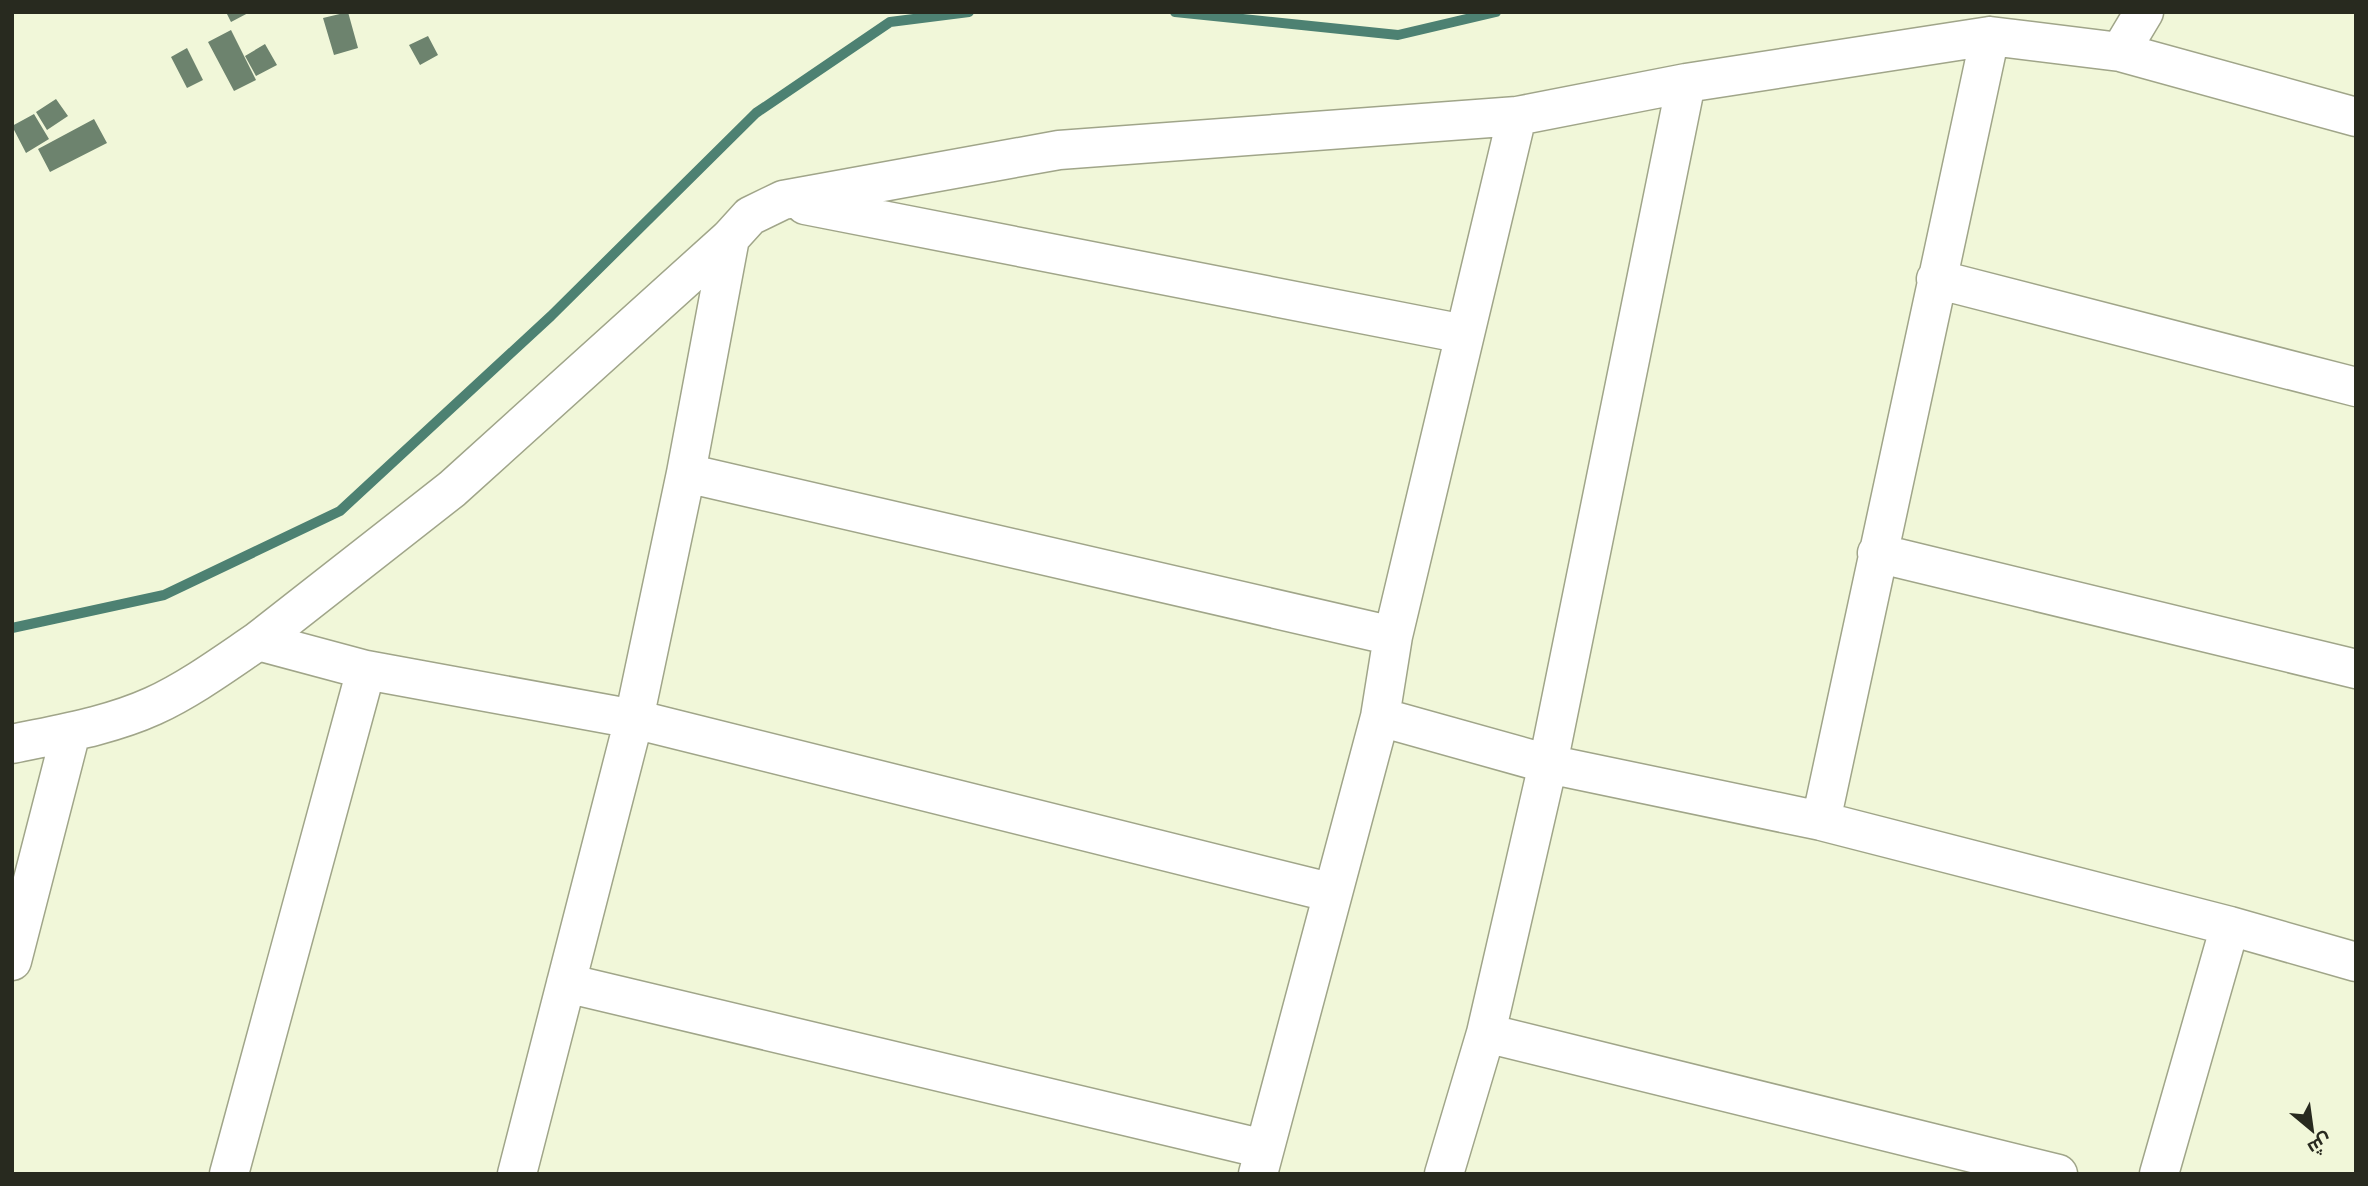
<svg xmlns="http://www.w3.org/2000/svg" width="2368" height="1186" viewBox="0 0 2368 1186" font-family="'Times New Roman',Cairo,serif">
<rect width="100%" height="100%" fill="#f1f7d9"/>
<g fill="none" stroke-linecap="round" stroke-linejoin="round">
<path stroke="#4d8172" stroke-width="10" d="M1175,12L1398,35L1496,12
M12,628L164,595L340,511L551,316L756,113L890,22L969,12"/>
</g>
<path fill="#6d836e" d="M226,12H250L231,22Z
M348,12L358,48L334,55L323,18Z
M231,30L256,80L234,91L208,42Z
M428,36L438,55L420,65L409,45Z
M265,44L277,65L256,76L245,56Z
M187,48L203,80L187,88L171,57Z
M56,99L68,116L47,130L36,112Z
M34,114L49,139L26,153L12,126Z
M94,119L107,143L50,172L38,149Z"/>
<g fill="none" stroke-linecap="round" stroke-linejoin="round">
<defs>
<path id="minor" d="M2120,52L2144,12
M805,205L1464,334
M1936,279L2356,387
M686,473L1393,636
M1877,553L2356,669
M258,641L452,489L730,238L750,216L783,200L1059,150L1517,116
M1380,717L1548,764L1821,821L2230,926L2356,962
M12,744C59,734 109,726 153,706C190,689 224,664 258,641L366,670
M1821,821L1990,36
M12,961L71,732
M566,983L1264,1149
M1486,1033L2058,1174
M229,1174L366,670L634,719L1333,893
M517,1174L634,719L686,473L730,238
M1258,1174L1380,717L1393,636L1517,116L1686,83L1990,36L2120,52L2356,117
M1444,1174L1486,1033L1548,764L1686,83
M2159,1174L2230,926"/>
</defs>
<use href="#minor" stroke="#a0a589" stroke-width="41"/>
<use href="#minor" stroke="#fff" stroke-width="38"/>
</g>
<rect width="2368" height="1186" fill="none" stroke="#282a1f" stroke-width="28"/>
<g transform="translate(2312 1130) rotate(151)" stroke="#f1f7d9" stroke-width="5" paint-order="stroke">
<path d="M0-5L12 26L0 18L-12 26Z" fill="#282a1f"/>
<text y="-10" font-size="19" font-weight="bold" text-anchor="middle" fill="#282a1f">ش</text>
</g>
</svg>
